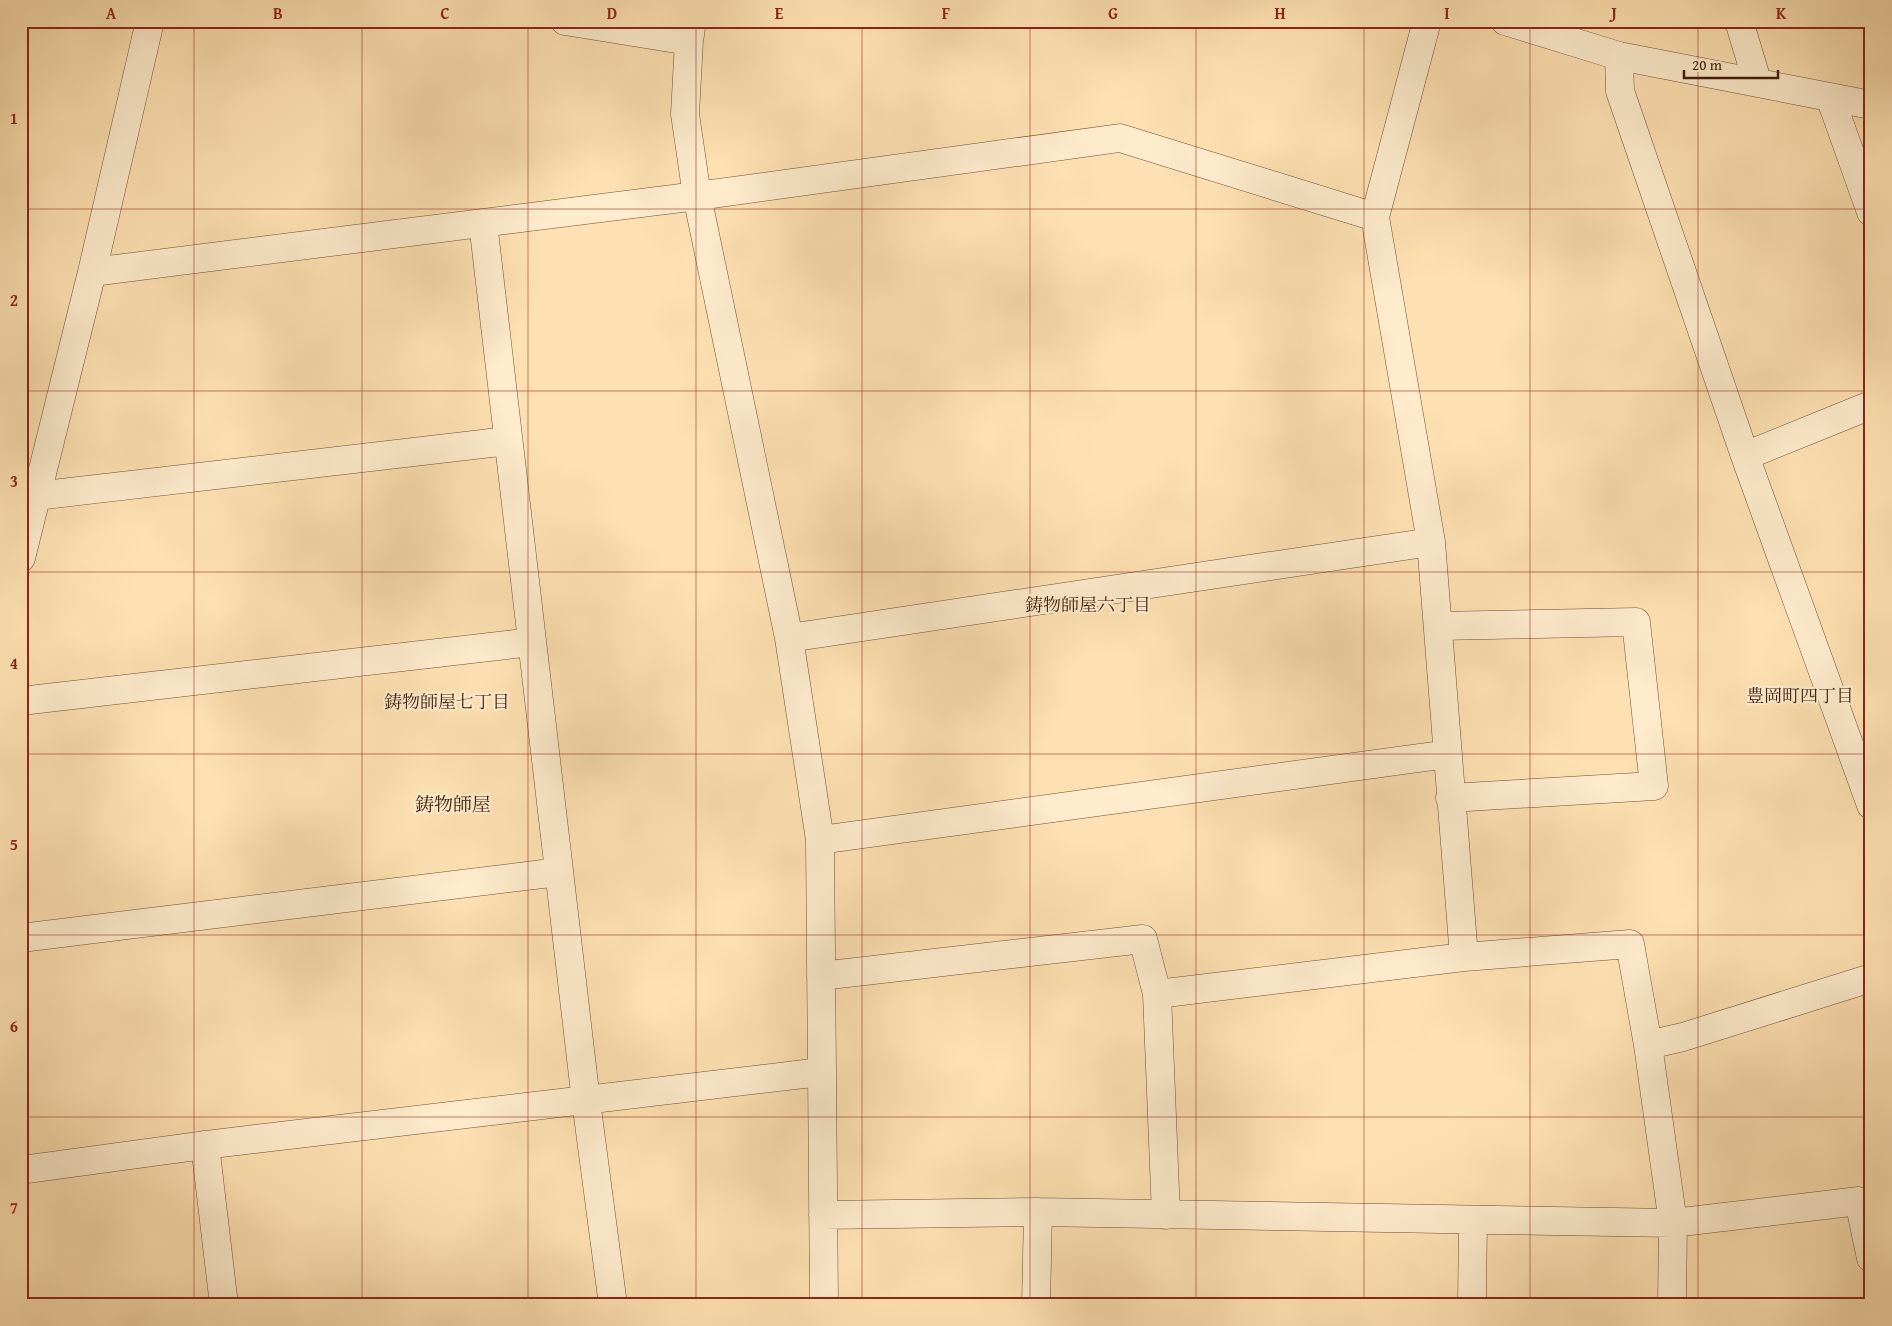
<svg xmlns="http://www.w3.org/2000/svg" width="1892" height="1326" viewBox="0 0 1892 1326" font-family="'Gentium Book Plus','Noto Serif JP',serif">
<rect width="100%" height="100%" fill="#fee1b2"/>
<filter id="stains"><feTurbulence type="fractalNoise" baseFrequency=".004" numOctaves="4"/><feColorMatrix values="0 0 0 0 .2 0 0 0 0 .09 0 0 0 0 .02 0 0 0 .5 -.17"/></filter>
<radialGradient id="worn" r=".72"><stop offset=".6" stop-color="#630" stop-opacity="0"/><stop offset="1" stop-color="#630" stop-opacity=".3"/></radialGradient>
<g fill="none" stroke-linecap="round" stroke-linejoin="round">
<defs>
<path id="minor" d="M565,21L689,41
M692,21L689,41L685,114L697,196L789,638L820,840L824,1305
M1427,21L1375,217L1431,542L1464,957
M1505,21L1619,56L1871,105
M1739,21L1757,81
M1619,56L1620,91L1745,456L1871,805
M1830,97L1871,212
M483,223L586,1101L613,1305
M92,272L697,196L1120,138L1375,217
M1745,456L1871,405
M21,492L36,496L508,441
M21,558L92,272L150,21
M1438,626L1636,622L1654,786L1450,798
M789,638L1431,542
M21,701L532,642
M820,840L1448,754
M21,938L559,872
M821,976L1143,939L1157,994
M1648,1045L1683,1037L1871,978
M205,1145L224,1305
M21,1170L205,1145L821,1072
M823,1215L1038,1212L1673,1223L1859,1201L1871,1258
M1166,1215L1157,994L1464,957L1630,944L1648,1045L1673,1223L1672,1305
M1036,1305L1038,1212
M1472,1305L1473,1220"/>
</defs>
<use href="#minor" stroke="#6f4f36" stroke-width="29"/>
<use href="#minor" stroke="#feeccd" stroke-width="28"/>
</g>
<path fill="none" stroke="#8f2418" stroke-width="1" stroke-opacity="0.55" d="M194,21V1305M362,21V1305M528,21V1305M696,21V1305M862,21V1305M1030,21V1305M1196,21V1305M1364,21V1305M1530,21V1305M1698,21V1305M21,209H1871M21,391H1871M21,572H1871M21,754H1871M21,935H1871M21,1117H1871"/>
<g text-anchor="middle" stroke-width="4.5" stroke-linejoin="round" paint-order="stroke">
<g font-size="18" fill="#3f1e0c" stroke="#feeccd">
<text x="1088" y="611">鋳物師屋六丁目</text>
<text x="1800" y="702">豊岡町四丁目</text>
<text x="447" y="708">鋳物師屋七丁目</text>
</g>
<g font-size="19" fill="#3f1e0c" stroke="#feeccd">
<text x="453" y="811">鋳物師屋</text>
</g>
</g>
<rect width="1892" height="1326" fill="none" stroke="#fee1b2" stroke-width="55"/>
<path d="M1684 70v8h94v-8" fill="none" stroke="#3f1e0c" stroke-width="2.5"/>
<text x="1692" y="70" font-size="15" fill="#3f1e0c" stroke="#feeccd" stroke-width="4" paint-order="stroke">20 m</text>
<rect x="28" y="28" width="1836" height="1270" fill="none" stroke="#8f2418" stroke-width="2"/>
<g font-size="16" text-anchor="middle" font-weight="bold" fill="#8f2418">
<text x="111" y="19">A</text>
<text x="278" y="19">B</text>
<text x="445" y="19">C</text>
<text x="612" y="19">D</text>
<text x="779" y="19">E</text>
<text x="946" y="19">F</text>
<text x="1113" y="19">G</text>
<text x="1280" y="19">H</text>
<text x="1447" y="19">I</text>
<text x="1614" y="19">J</text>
<text x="1781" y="19">K</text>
<text x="14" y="124">1</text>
<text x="14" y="306">2</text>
<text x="14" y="487">3</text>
<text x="14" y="669">4</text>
<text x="14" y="850">5</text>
<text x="14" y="1032">6</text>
<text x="14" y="1213">7</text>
</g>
<rect width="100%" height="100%" filter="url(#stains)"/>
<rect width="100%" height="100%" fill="url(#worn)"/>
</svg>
